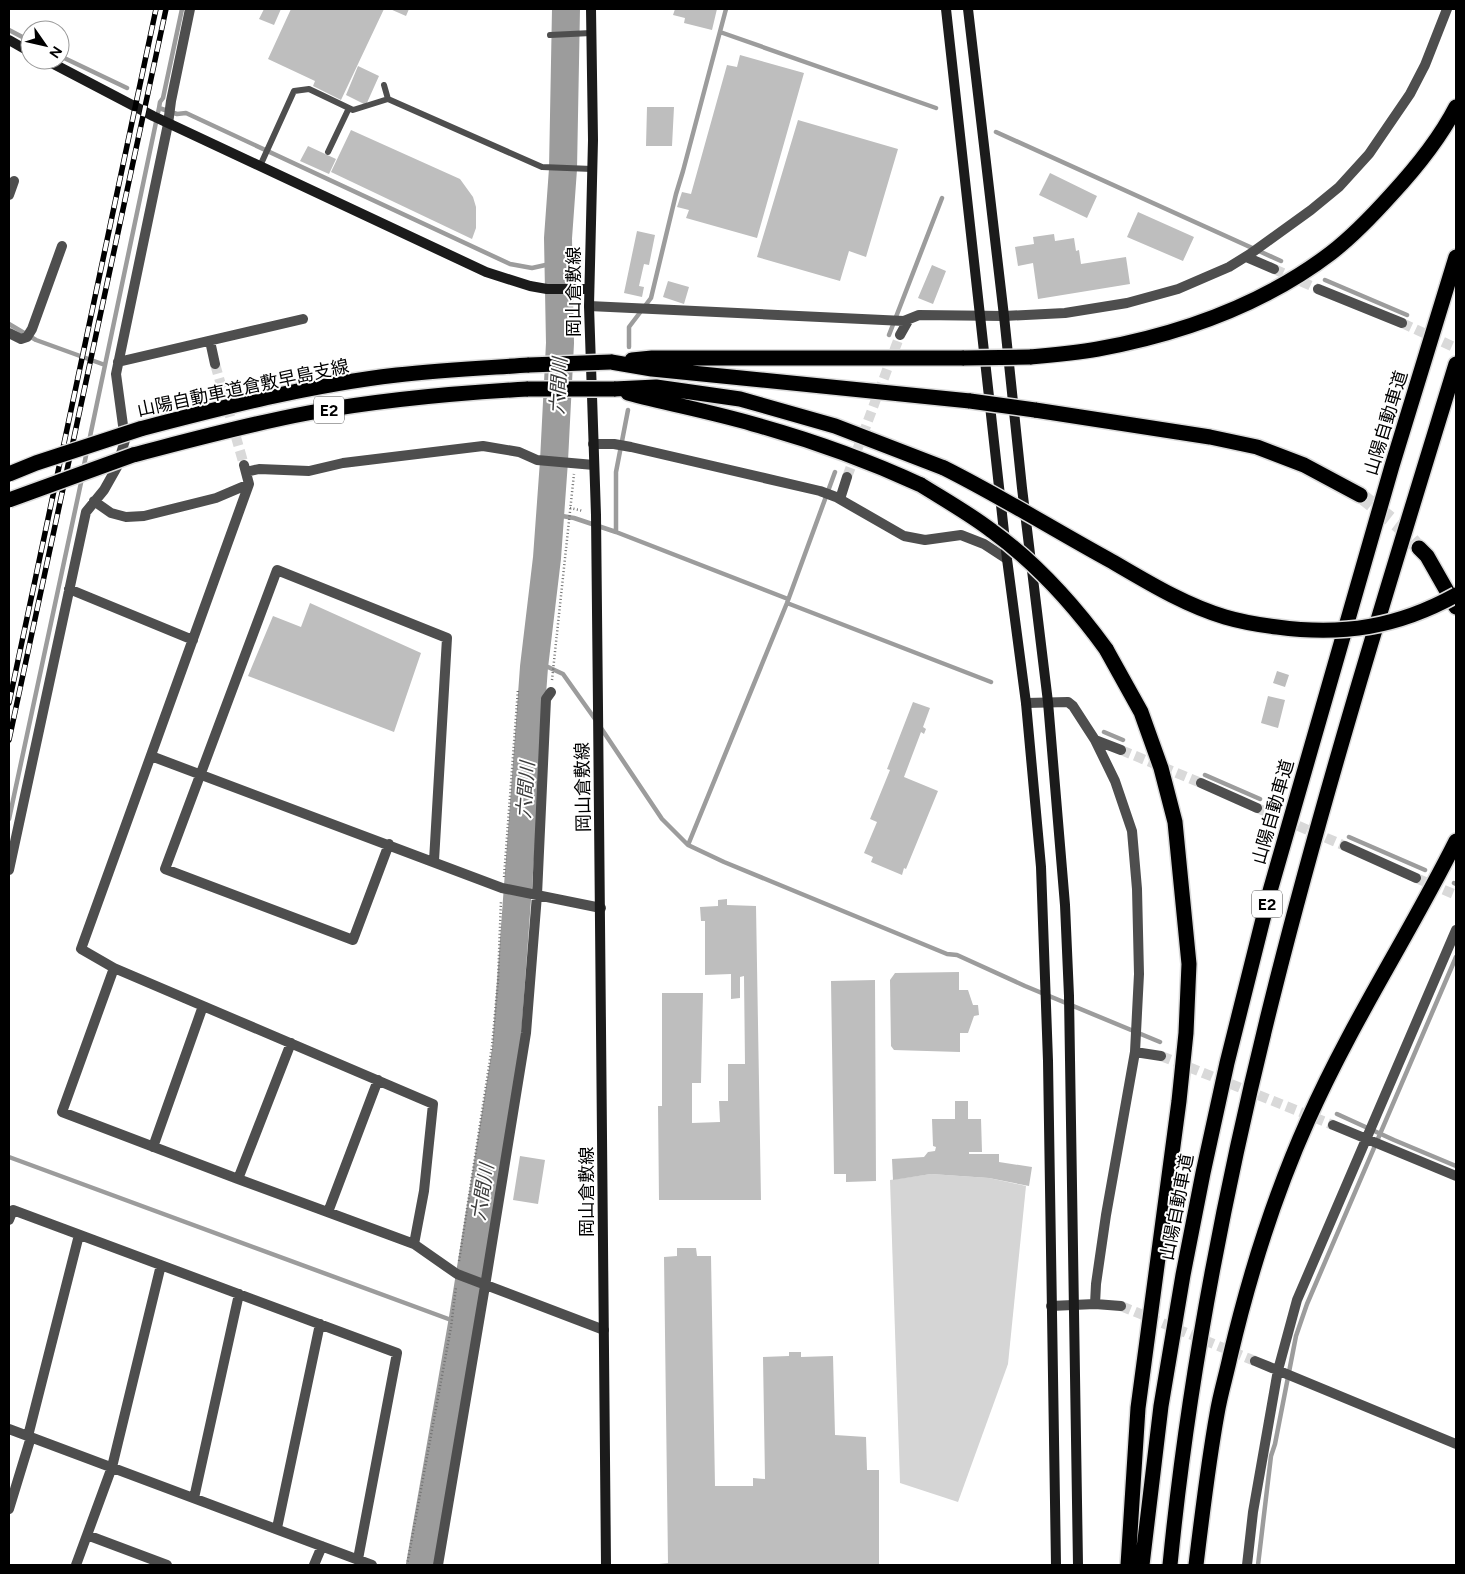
<svg xmlns="http://www.w3.org/2000/svg" width="1465" height="1574" viewBox="0 0 1465 1574" font-family="Figtree,'Noto Sans JP',sans-serif">
<rect width="100%" height="100%" fill="#fff"/>
<path fill="#d5d5d5" d="M931,1174L989,1178L1026,1186L1008,1364L958,1502L900,1483L890,1180Z"/>
<g fill="none" stroke-linecap="round" stroke-linejoin="round">
<path stroke="#9c9c9c" stroke-width="4.5" d="M9,30L30,41
M720,32L936,108
M60,56L127,88
M159,108L177,114L186,113L510,264L532,268L559,262
M996,132L1281,261
M1325,280L1407,315
M9,324L36,340L105,365
M889,335L942,198
M629,347V327L651,298L676,194L683,171L726,9
M628,410L616,472V532L788,599
M83,470L159,108L160,102L163,98L182,9
M550,514L574,518L616,532
M787,603L991,682
M534,667H548L563,674L595,719
M601,728L662,819L688,845L724,862L947,954L957,955L1025,986L1160,1042
M1104,732L1123,740
M1205,775L1260,799
M9,819L82,478
M1349,837L1425,870
M688,845L787,603L835,472
M1454,883L1456,884
M1337,1114L1394,1140L1456,1166
M9,1157L462,1324
M1258,1565L1271,1456L1275,1444L1296,1336L1307,1304L1456,957"/>
<path stroke="#9c9c9c" stroke-width="28" d="M420,1565L462,1324L506,1050L534,667L547,558L554,461L560,343L558,238L563,169L566,9"/>
</g>
<path fill="#bebebe" d="M264,9H281L274,25L259,19Z
M291,9H384L341,100L313,86L315,81L268,59Z
M390,9H409L406,16Z
M675,9H717L712,30L684,23L685,18L673,15Z
M740,55L804,73L757,238L686,218L689,210L677,207L682,192L691,194L727,65L737,67Z
M358,66L379,76L366,105L346,95Z
M647,107H674L672,146H646Z
M798,120L898,149L866,257L849,251L840,281L757,257Z
M351,130L460,179L473,197L476,207V228L472,239L331,172Z
M308,146L336,159L329,174L300,161Z
M1050,173L1097,196L1087,218L1039,195Z
M1138,212L1194,237L1183,261L1127,237Z
M637,231L655,235L649,265L644,264L639,286L644,287L642,297L624,293Z
M1054,234L1055,241L1074,238L1076,251L1079,250L1081,264L1126,257L1130,284L1038,299L1033,263L1018,266L1015,247L1034,244L1033,237Z
M932,265L946,271L933,304L918,298Z
M668,281L689,287L684,304L663,297Z
M310,603L421,653L394,732L248,676L273,616L301,627Z
M1277,671L1289,675L1285,687L1273,683Z
M1268,696L1285,700L1278,728L1261,723Z
M913,702L930,708L923,727L926,729L924,734L921,732L904,777L938,791L906,869L904,868L902,875L871,862L873,857L864,853L877,822L870,819L890,770L887,769Z
M727,899V905L756,906L761,1200H659L658,1106H662V993H703L701,1083H692V1123L720,1122L719,1101H728V1064H745L744,976L740,977V998L731,999V974L705,975V921H701L700,907L718,906V900Z
M959,972V990H968L973,1005H978L979,1015L974,1016L968,1033H960V1052L894,1050L891,1046L890,980L895,973Z
M875,980L876,1181L846,1182V1174H834L831,981Z
M955,1101H968V1119H981L982,1152H969V1154H999V1162L1032,1167L1029,1186L989,1178L931,1174L893,1180L892,1159L924,1157L928,1152L935,1151L936,1147L933,1146L932,1119H955Z
M520,1156L545,1160L538,1204L513,1200Z
M677,1248H696L697,1256H711L715,1486H753V1478L765,1479L763,1357L789,1356V1352H801V1357L833,1356L835,1435L866,1437L867,1470H879V1565H659V1564L668,1563L664,1257L677,1256Z"/>
<g fill="none" stroke-linecap="round" stroke-linejoin="round">
<path stroke="#d9d9d9" stroke-width="10" stroke-dasharray="10 5" stroke-linecap="butt" d="M1274,269L1318,289
M1402,323L1456,348
M215,364L244,465
M847,477L900,335
M1121,750L1201,783
M1257,808L1345,846
M1416,878L1456,895
M1161,1056L1333,1125
M1121,1306L1255,1361"/>
<path stroke="#d9d9d9" stroke-width="15" stroke-dasharray="15 8" stroke-linecap="butt" d="M1360,495L1398,525L1419,548"/>
<defs>
<path id="highway" d="M1030,357C1053,355 1076,353 1098,349C1180,334 1264,304 1331,253C1353,236 1373,215 1391,195C1416,168 1439,140 1456,107
M632,360L652,358H964
M611,362L652,369L970,401
M614,389L656,387L740,399L835,426L944,468
M628,393C669,404 712,412 753,424C811,440 867,460 921,485
M1035,410L1210,437L1257,447L1304,465L1360,495
M140,429C224,407 310,385 397,375C441,370 485,368 529,365
M133,455C191,440 249,424 308,413C380,400 454,393 528,389
M1419,548L1427,556L1456,607
M1106,649L1141,712L1161,768L1175,822L1189,964L1186,1033L1179,1101L1138,1408L1128,1565
M1142,1565L1161,1406L1183,1275L1203,1173L1227,1063L1270,891L1392,466L1456,257
M1170,1565C1210,1152 1335,759 1456,364
M1196,1565C1202,1515 1208,1464 1217,1414C1220,1395 1226,1376 1230,1357C1249,1276 1274,1196 1308,1120C1351,1023 1409,935 1456,841"/>
</defs>
<use href="#highway" stroke="#dbdbdb" stroke-width="18"/>
<path stroke="#707070" stroke-width="2.5" stroke-dasharray="1 2.5" stroke-linecap="butt" d="M570,508L583,511
M552,680L574,474
M504,877L518,689
M459,1261L492,1046L498,980L501,900
M407,1565L451,1327L456,1287"/>
<path stroke="#4e4e4e" stroke-width="6" d="M550,35L591,33
M384,85L388,99
M328,152L349,108
M260,166L294,91L309,89L353,110L388,99L542,167L592,169"/>
<path stroke="#4e4e4e" stroke-width="10" d="M9,195L14,181
M1246,257L1274,269
M1318,289L1402,323
M589,306L904,321L919,315L1004,316L1065,313L1127,303L1178,289L1229,267L1250,254L1311,210L1339,187L1369,154L1410,94L1425,65L1447,9
M9,333L21,339L27,337L32,329L62,246
M900,335L909,319
M210,341L215,364
M118,362L303,319
M593,444H614L631,447L820,491L836,497L904,536L925,540L961,535L984,544L1007,559
M246,472L259,469L309,471L343,463L483,446L519,452L537,460L594,465
M840,499L847,477
M94,501L111,513L126,517L144,516L216,498L249,484
M69,589L193,640
M1026,703L1068,702L1073,706L1095,740L1115,781L1132,831L1137,889L1139,974L1135,1052L1106,1215L1096,1284L1095,1304L1051,1306
M1095,740L1121,750
M151,756L502,888L601,908
M1201,783L1257,808
M389,844L353,940L165,869L277,570L447,638L434,861
M1345,846L1416,878
M9,870L86,512L104,490L117,467L125,440L116,374L168,124L171,101L190,9
M114,968L81,949L249,484L244,465
M1135,1052L1161,1056
M1333,1125L1456,1176
M153,1147L203,1006
M238,1179L291,1043
M328,1212L378,1080
M9,1220L13,1210L397,1353L358,1559
M414,1244L424,1191L433,1104L114,968L62,1112L238,1179L414,1244L457,1274L604,1330
M1095,1304L1121,1306
M1255,1361L1456,1444
M9,1429L372,1565
M28,1436L79,1235
M194,1498L239,1294
M9,1509L31,1437
M277,1528L320,1324
M87,1535L167,1565
M76,1565L112,1467L161,1265
M314,1565L322,1546
M438,1565L485,1286L526,1033L537,895L546,699L551,692
M1247,1565L1253,1512L1278,1370L1297,1300L1456,930"/>
<path stroke="#1b1b1b" stroke-width="10" d="M591,9L593,140L589,306L596,515L598,708L606,1565
M946,9L1007,559L1026,703L1041,867L1048,1061L1056,1565
M968,9L1004,316L1022,488L1048,702L1065,905L1069,996L1078,1565
M9,40L30,52
M46,60L153,116L486,272L530,286L547,289H589"/>
<use href="#highway" stroke="#000" stroke-width="15"/>
<defs>
<path id="rail" d="M9,703L156,9
M9,740L166,9"/>
</defs>
<use href="#rail" stroke="#000" stroke-width="5.5"/>
<use href="#rail" stroke="#fff" stroke-width="4" stroke-dasharray="11" stroke-linecap="butt"/>
<defs>
<path id="highway-bridge" d="M964,358L1030,357
M529,365L611,362
M528,389H614
M970,401L1035,410
M944,468C1002,497 1056,531 1113,562C1149,583 1185,605 1225,617C1242,622 1260,625 1277,627C1343,636 1398,627 1456,595
M9,474L36,463L140,429
M921,485C945,500 970,514 992,531C1036,563 1074,605 1106,649
M9,500L133,455"/>
</defs>
<use href="#highway-bridge" stroke="#dbdbdb" stroke-width="18" stroke-linecap="butt"/>
<use href="#highway-bridge" stroke="#000" stroke-width="15"/>
</g>
<g text-anchor="middle" stroke-width="4" stroke-linejoin="round" paint-order="stroke">
<g fill="#fff" stroke="#4c4c4c" stroke-width="1">
<rect x="314" y="396.5" width="30" height="27" rx="4"/>
<rect x="1252" y="890.5" width="30" height="27" rx="4"/>
</g>
<g font-size="16" font-weight="bold" fill="#000">
<text x="329" y="416">E2</text>
<text x="1267" y="910">E2</text>
</g>
<g font-size="18" fill="#000" stroke="#fff">
<text transform="translate(574 292) rotate(-90)" y="6">岡山倉敷線</text>
<text transform="translate(243 388) rotate(-12)" y="6">山陽自動車道倉敷早島支線</text>
<text transform="translate(1386 423) rotate(-73)" y="6">山陽自動車道</text>
<text transform="translate(583 787) rotate(-91)" y="6">岡山倉敷線</text>
<text transform="translate(1273 812) rotate(-74)" y="6">山陽自動車道</text>
<text transform="translate(587 1192) rotate(-90)" y="6">岡山倉敷線</text>
<text transform="translate(1177 1207) rotate(-79)" y="6">山陽自動車道</text>
</g>
<g font-size="19" font-style="italic" fill="#3d3d3d" stroke="#fff">
<text transform="translate(558 386) rotate(-87)" y="7">六間川</text>
<text transform="translate(525 790) rotate(-86)" y="7">六間川</text>
<text transform="translate(482 1192) rotate(-81)" y="7">六間川</text>
</g>
</g>
<rect width="1465" height="1574" fill="none" stroke="#000000" stroke-width="20"/>
<g transform="translate(45 45) rotate(124)"><circle r="24" fill="#ffffff" stroke="#999999"/>
<path d="M0-4L9 19L0 12L-9 19Z" fill="#000000"/>
<text y="-8" font-size="14" font-weight="bold" text-anchor="middle" fill="#000000">N</text>
</g>
</svg>
